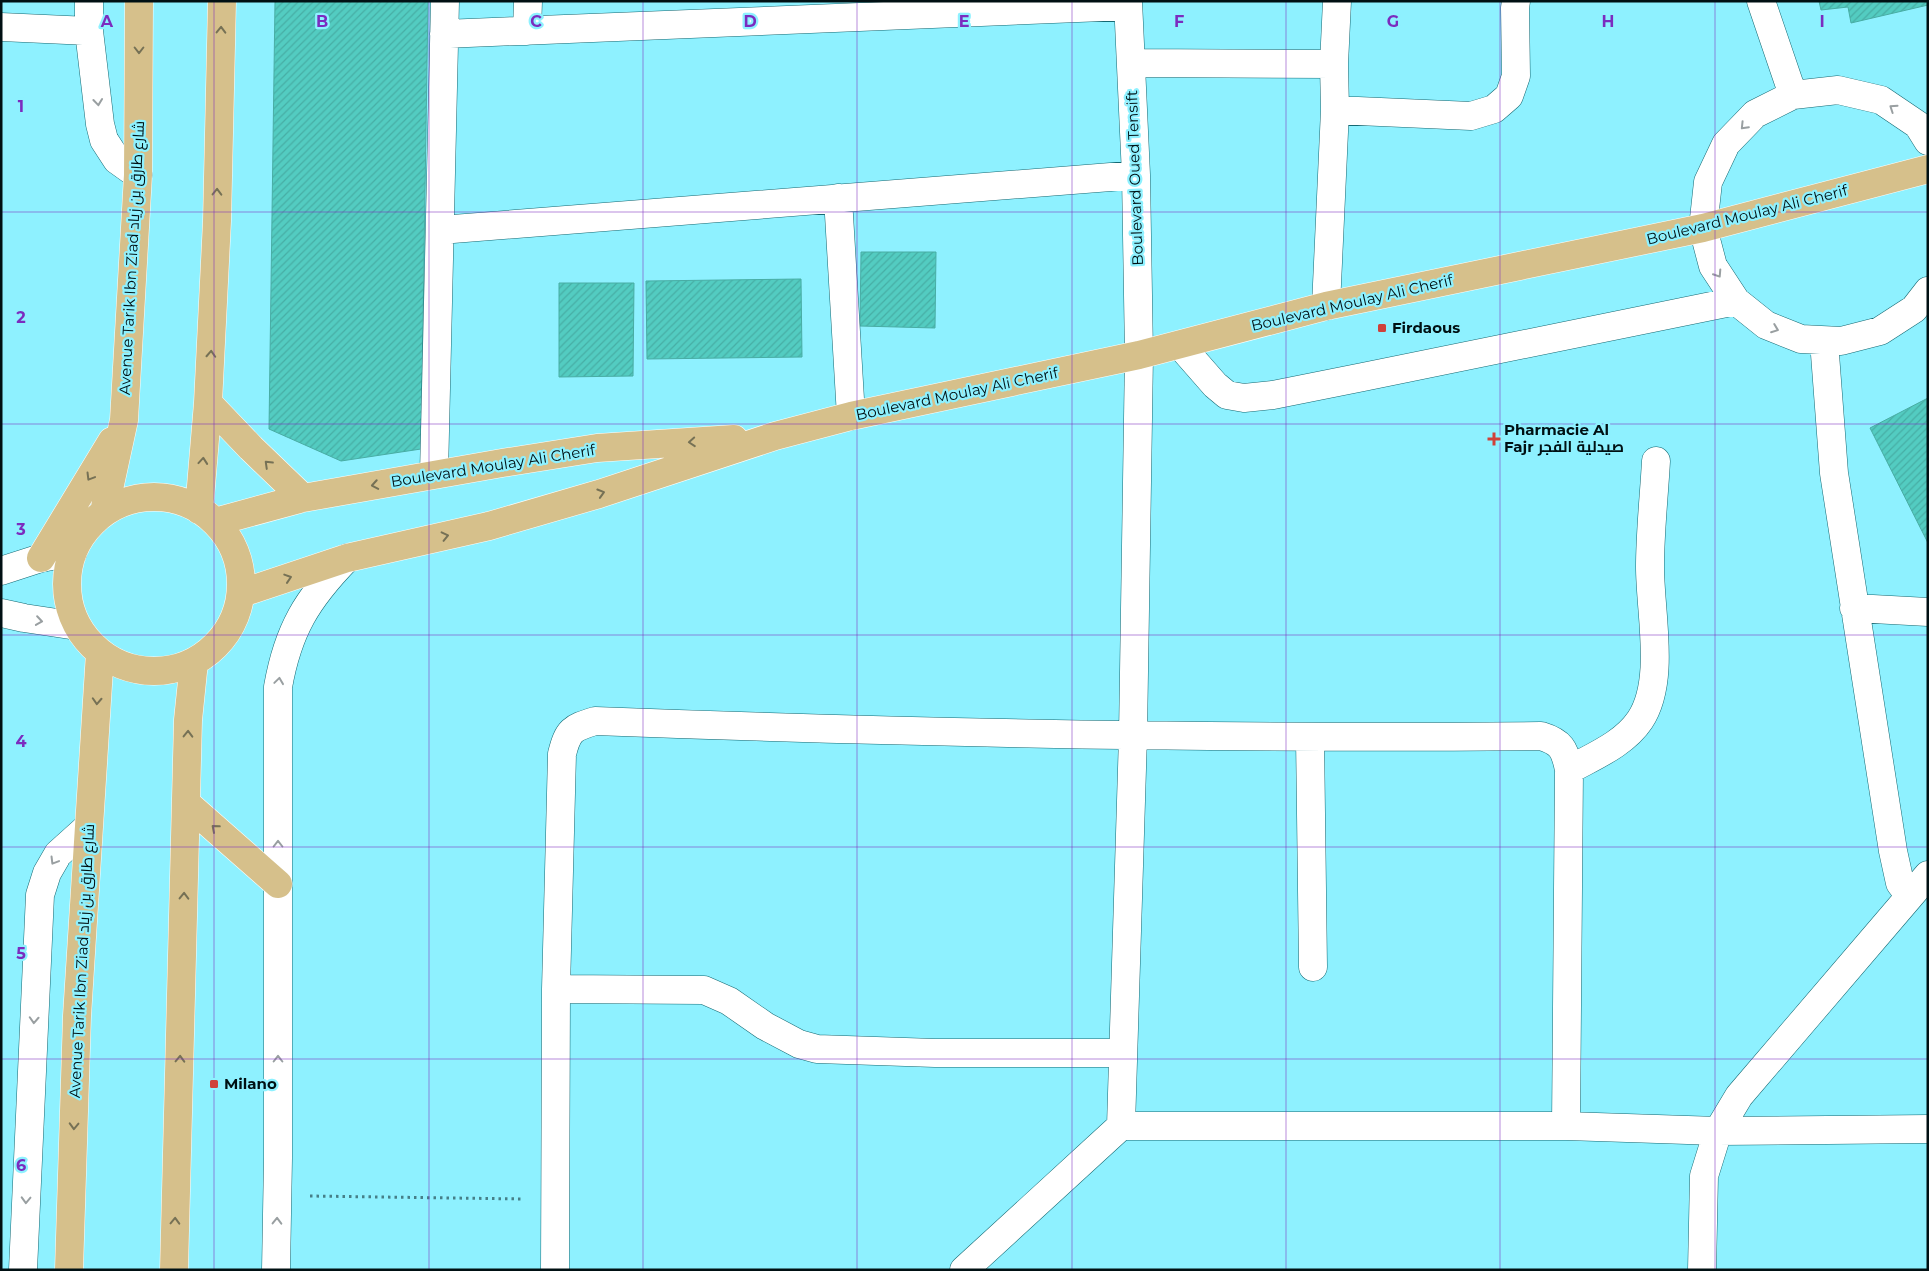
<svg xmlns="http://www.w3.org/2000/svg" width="1929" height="1271" viewBox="0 0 1929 1271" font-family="Montserrat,Cairo,sans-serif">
<defs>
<pattern id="building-hatch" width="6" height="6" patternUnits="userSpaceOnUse" patternTransform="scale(1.25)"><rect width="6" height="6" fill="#53ccc1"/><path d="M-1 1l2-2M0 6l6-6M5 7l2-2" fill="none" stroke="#47aea5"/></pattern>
</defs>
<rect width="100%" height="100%" fill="#8ef1ff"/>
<path fill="url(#building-hatch)" stroke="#48ada4" d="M275,1H428L421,449L341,461L269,429Z
M1819,1H1928V5L1851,23L1848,7L1821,10Z
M861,252H936L935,328L860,326Z
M801,279L802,357L647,359L646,281Z
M559,283H634L633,376L559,377Z
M1928,398V543L1870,428Z"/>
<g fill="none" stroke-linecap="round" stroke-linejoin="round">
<defs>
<path id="minor" d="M89,1V31L100,124L104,140L117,160L138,175
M1337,1L1334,64L1335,110L1471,116L1494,109L1509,96L1516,76L1515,8L1516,1
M1761,1L1793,95
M1,27L89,31
M527,31L528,1
M444,34L1128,6
M1131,63L1334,64
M1928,141L1918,125L1881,100L1838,90L1793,95L1755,114L1726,144L1708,182L1703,228L1713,266L1736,301L1766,325L1801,339L1841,341L1880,331L1914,309L1928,291
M838,198L851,416
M440,230L1136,175
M1326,306L1335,110
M1824,341L1834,473L1893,851L1900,883L1909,895
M1180,345L1215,385L1227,395L1244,398L1273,395L1363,377L1736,301
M434,474L445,1
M1,571L41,558L73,552
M1854,608L1928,612
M1,613L24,618L77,626
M1310,737L1313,967
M1569,770C1594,756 1624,744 1640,720C1666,681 1650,613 1650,567C1650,532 1654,497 1656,461
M556,989L704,990L729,1001L765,1026L799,1044L817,1049L935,1053H1122
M1121,1126L1133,736L1139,355L1136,175L1128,1
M23,1270L40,895L47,873L58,854L88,827
M276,1270L278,1158V687C288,630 307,599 347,558
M555,1270L556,989L562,754C568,730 572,728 595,721C910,733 1225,739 1541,736C1561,742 1565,749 1569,770L1566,1126
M964,1270L1121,1126H1566L1718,1131L1928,1129
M1702,1270L1704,1176L1718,1131L1739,1096L1928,875"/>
<path id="major" d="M208,403L251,448L303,498
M67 584a87 87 0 1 1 174 0a87 87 0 1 1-174 0Z
M199,510L208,403L217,221L222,1
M104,512L124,420L138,175L139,1
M215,522L303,498L502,463L597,448L734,439
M41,558L112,441
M242,593L347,558L489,526L599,494L775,436L851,416L1139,355L1326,306L1703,228L1928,169
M186,803L278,884
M69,1270L77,1016L100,653
M174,1270L188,720L194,662"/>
</defs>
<use href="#minor" stroke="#156872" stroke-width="29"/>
<use href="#major" stroke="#fff" stroke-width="29"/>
<path stroke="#467f88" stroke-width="3" stroke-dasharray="2.5 4" stroke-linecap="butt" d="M310,1196L524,1199"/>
<use href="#minor" stroke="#fff" stroke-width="28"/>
<use href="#major" stroke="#d6c08b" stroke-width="28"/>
</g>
<defs><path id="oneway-chevron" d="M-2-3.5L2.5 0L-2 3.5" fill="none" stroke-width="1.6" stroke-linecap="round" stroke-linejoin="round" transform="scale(1.25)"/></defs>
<g stroke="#767155">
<use href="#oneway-chevron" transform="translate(221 30) rotate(-89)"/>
<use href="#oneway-chevron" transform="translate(139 50) rotate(90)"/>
<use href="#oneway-chevron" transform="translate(217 192) rotate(-89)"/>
<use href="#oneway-chevron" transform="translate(211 354) rotate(-87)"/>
<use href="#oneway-chevron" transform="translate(692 442) rotate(176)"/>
<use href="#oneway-chevron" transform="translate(203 461) rotate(-85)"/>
<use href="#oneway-chevron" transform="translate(268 464) rotate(-136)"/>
<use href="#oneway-chevron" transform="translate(90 477) rotate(121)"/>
<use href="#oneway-chevron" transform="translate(375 485) rotate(170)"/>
<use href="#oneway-chevron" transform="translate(601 493) rotate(-17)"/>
<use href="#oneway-chevron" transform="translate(445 536) rotate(-13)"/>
<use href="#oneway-chevron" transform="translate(288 578) rotate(-18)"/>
<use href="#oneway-chevron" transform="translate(97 701) rotate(93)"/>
<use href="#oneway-chevron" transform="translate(188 734) rotate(-89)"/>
<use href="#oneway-chevron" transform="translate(215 828) rotate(-139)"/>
<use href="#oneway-chevron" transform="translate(184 896) rotate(-89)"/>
<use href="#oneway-chevron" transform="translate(180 1059) rotate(-88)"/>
<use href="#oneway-chevron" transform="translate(74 1126) rotate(92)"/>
<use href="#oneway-chevron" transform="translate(175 1221) rotate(-88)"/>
</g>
<g stroke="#999fa1">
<use href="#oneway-chevron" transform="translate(98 102) rotate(84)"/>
<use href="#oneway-chevron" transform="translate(1893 108) rotate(-146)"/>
<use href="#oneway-chevron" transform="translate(1744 126) rotate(134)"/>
<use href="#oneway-chevron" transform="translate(1718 274) rotate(57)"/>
<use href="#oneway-chevron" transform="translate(1775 329) rotate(21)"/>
<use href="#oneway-chevron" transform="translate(39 621) rotate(8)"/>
<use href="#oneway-chevron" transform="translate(279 681) rotate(-82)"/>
<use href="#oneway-chevron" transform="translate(278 844) rotate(-90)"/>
<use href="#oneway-chevron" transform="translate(54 861) rotate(121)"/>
<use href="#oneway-chevron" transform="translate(34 1020) rotate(93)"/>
<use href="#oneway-chevron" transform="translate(278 1059) rotate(-90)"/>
<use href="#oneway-chevron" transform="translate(26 1200) rotate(92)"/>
<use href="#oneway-chevron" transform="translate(277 1221) rotate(-89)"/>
</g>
<path fill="none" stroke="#7b2cbf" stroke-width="1" stroke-opacity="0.55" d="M214,1V1270M429,1V1270M643,1V1270M857,1V1270M1072,1V1270M1286,1V1270M1500,1V1270M1715,1V1270M1,212H1928M1,424H1928M1,635H1928M1,847H1928M1,1059H1928"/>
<g fill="#cf413a" stroke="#8ef1ff" stroke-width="2">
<rect x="1377" y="323" width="10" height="10" rx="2.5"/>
<path d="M1491.5 431.5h5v5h5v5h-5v5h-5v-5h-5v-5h5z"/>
<rect x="209" y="1079" width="10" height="10" rx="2.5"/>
</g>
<g text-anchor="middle" stroke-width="4.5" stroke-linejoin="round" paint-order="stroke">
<g font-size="15" fill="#001013" stroke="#8ef1ff">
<text transform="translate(1135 178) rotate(-92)" y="5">Boulevard Oued Tensift</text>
<text transform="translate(1747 215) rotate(-14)" y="5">Boulevard Moulay Ali Cherif</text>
<text transform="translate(132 258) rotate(-87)" y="5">Avenue Tarik Ibn Ziad شارع طارق بن زياد</text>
<text transform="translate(1352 303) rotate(-13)" y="5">Boulevard Moulay Ali Cherif</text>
<text transform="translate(957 394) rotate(-12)" y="5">Boulevard Moulay Ali Cherif</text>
<text transform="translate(493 466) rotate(-9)" y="5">Boulevard Moulay Ali Cherif</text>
<text transform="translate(82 961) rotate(-87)" y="5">Avenue Tarik Ibn Ziad شارع طارق بن زياد</text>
</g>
<g font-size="15" font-weight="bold" fill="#001013" stroke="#8ef1ff" text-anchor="start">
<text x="1392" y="333">Firdaous</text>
<text x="1504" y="435">Pharmacie Al<tspan x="1504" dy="17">Fajr صيدلية الفجر</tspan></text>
<text x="224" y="1089">Milano</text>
</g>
</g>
<g font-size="16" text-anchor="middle" font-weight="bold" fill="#7b2cbf" stroke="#8ef1ff" stroke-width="4.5" stroke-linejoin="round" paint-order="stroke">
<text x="107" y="27">A</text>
<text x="322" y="27">B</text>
<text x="536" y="27">C</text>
<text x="750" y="27">D</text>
<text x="964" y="27">E</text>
<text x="1179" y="27">F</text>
<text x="1393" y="27">G</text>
<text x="1608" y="27">H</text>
<text x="1822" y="27">I</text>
<text x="21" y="112">1</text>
<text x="21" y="323">2</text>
<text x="21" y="535">3</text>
<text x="21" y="747">4</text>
<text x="21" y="959">5</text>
<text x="21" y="1171">6</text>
</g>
<rect width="1929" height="1271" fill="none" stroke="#001013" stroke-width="5"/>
</svg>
